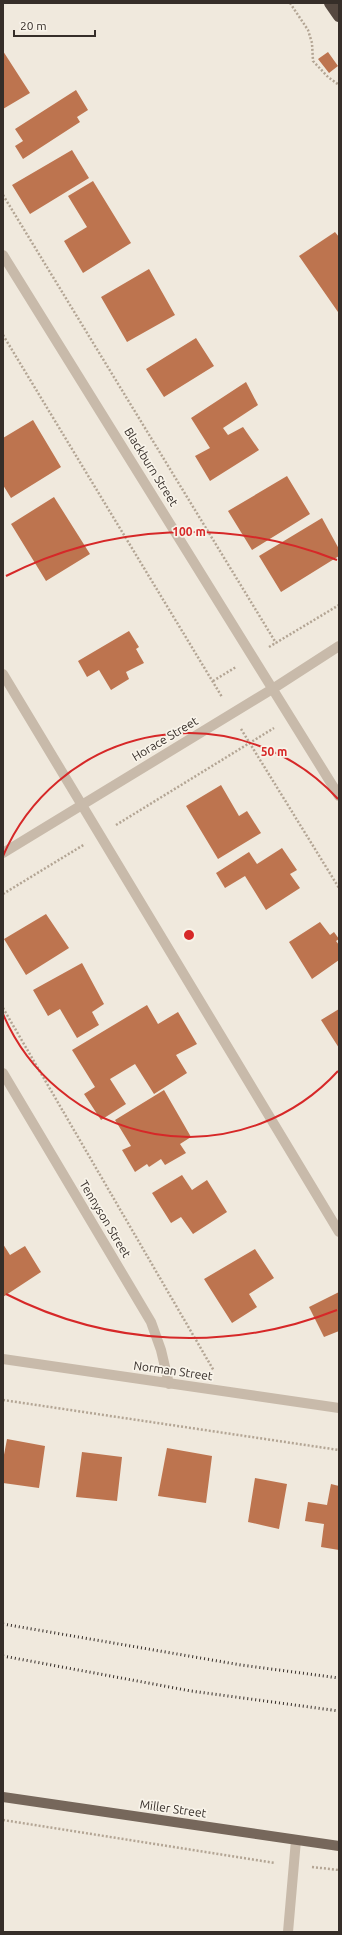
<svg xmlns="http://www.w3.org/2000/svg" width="342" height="1935" viewBox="0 0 342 1935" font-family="Ubuntu,sans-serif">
<rect width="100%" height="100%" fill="#f0e9dd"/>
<path fill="#bd744f" d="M3,51L30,93L3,109Z
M328,52L338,66L329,73L318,59Z
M76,90L88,110L77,117L80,122L23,159L15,146L23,141L15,129Z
M72,150L89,178L30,214L12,185Z
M93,181L131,243L83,273L64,241L87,227L68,196Z
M335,232L339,237L338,312L299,256Z
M149,269L175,315L127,342L101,297Z
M196,338L214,366L164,397L146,369Z
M246,382L258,405L223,428L228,435L243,427L259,450L210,481L195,456L210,448L191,418Z
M33,420L61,467L11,498L3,485V438Z
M287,476L310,514L252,550L228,511Z
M54,497L90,554L46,581L11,524Z
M322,518L339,549V556L281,592L259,556Z
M129,631L139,647L136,649L144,663L126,672L129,679L111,690L99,670L87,677L78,661Z
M221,785L239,816L247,811L261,833L218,859L186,806Z
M282,848L297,870L290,874L300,888L266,910L245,876L225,888L216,873L249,852L257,864Z
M46,914L69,948L26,975L4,939Z
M320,922L330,935L334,932L339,939L336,941L339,945V960L312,979L289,942Z
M82,963L104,1004L92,1012L99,1025L77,1038L60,1009L48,1016L33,990Z
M147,1005L158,1024L178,1012L197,1044L176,1055L187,1073L154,1094L135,1064L110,1079L126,1104L101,1120L84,1094L95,1087L72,1050Z
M339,1009V1048L321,1020Z
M164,1090L191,1137L180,1144L186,1153L165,1165L161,1159L149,1167L147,1164L135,1172L122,1150L131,1146L115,1120Z
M182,1175L192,1190L207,1180L227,1212L193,1234L181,1217L171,1223L152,1193Z
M3,1244L10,1255L25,1246L41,1272L3,1297Z
M255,1249L274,1278L249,1294L257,1307L232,1323L204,1279Z
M339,1292V1331L324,1337L309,1307Z
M7,1439L45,1446L39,1488L3,1483V1460Z
M167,1448L212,1456L206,1503L158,1496Z
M82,1452L122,1457L117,1501L76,1497Z
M255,1478L287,1484L279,1529L248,1522Z
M331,1484L339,1486V1550L321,1547L324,1524L305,1521L308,1502L327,1505Z"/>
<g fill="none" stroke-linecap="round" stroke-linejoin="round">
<path stroke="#b3a594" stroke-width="2.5" stroke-dasharray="2 2" stroke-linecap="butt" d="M290,3L308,30L312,43L313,61L328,77L339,85
M3,195L276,643
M3,335L222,697
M269,647L339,605
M213,681L236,667
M241,729L339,888
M116,825L274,728
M3,894L85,844
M3,1008L214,1371
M3,1400L339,1450
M3,1820L275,1863
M312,1867L339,1870"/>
<path stroke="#c8baaa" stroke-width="10" d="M3,255L339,796
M3,674L339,1232
M3,853L274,688L339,646
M3,1073L151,1322L161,1350L169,1384
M3,1359L339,1408
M288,1932L296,1840"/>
<path stroke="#76675b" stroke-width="10" d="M3,1797L339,1846"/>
<path stroke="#564941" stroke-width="12" d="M330,3L339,16"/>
<path stroke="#362e29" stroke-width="3" stroke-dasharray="1 3" stroke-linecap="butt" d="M3,1624L241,1665L339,1678
M3,1656L191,1691L339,1711"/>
</g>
<g fill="none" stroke="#d62828" stroke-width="2">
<path d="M338 1071A202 202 0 0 1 3 1014M3 856A202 202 0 0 1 338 799"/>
<path d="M337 1310A403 403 0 0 1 6 1294M6 576A403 403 0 0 1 337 560"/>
</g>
<g text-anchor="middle" stroke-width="3.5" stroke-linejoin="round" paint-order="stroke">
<g font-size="12" fill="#362e29" stroke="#f8f3e9">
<text transform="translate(151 467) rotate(58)" y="4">Blackburn Street</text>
<text transform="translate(165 739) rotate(-31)" y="4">Horace Street</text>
<text transform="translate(105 1219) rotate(59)" y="4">Tennyson Street</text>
<text transform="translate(173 1371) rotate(8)" y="4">Norman Street</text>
<text transform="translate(173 1809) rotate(8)" y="4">Miller Street</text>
</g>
</g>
<circle cx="189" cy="935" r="6" fill="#d62828" stroke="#f8f3e9" stroke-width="2"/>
<g font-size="12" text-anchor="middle" font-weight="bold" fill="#d62828" stroke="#f8f3e9" stroke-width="3.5" stroke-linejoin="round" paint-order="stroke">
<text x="189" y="536">100 m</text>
<text x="274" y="756">50 m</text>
</g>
<rect width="342" height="1935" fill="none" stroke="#362e29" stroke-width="8"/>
<path d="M14 30v6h81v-6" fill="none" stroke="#362e29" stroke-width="2"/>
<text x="20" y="30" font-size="12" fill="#362e29" stroke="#f8f3e9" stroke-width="3" paint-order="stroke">20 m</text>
</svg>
